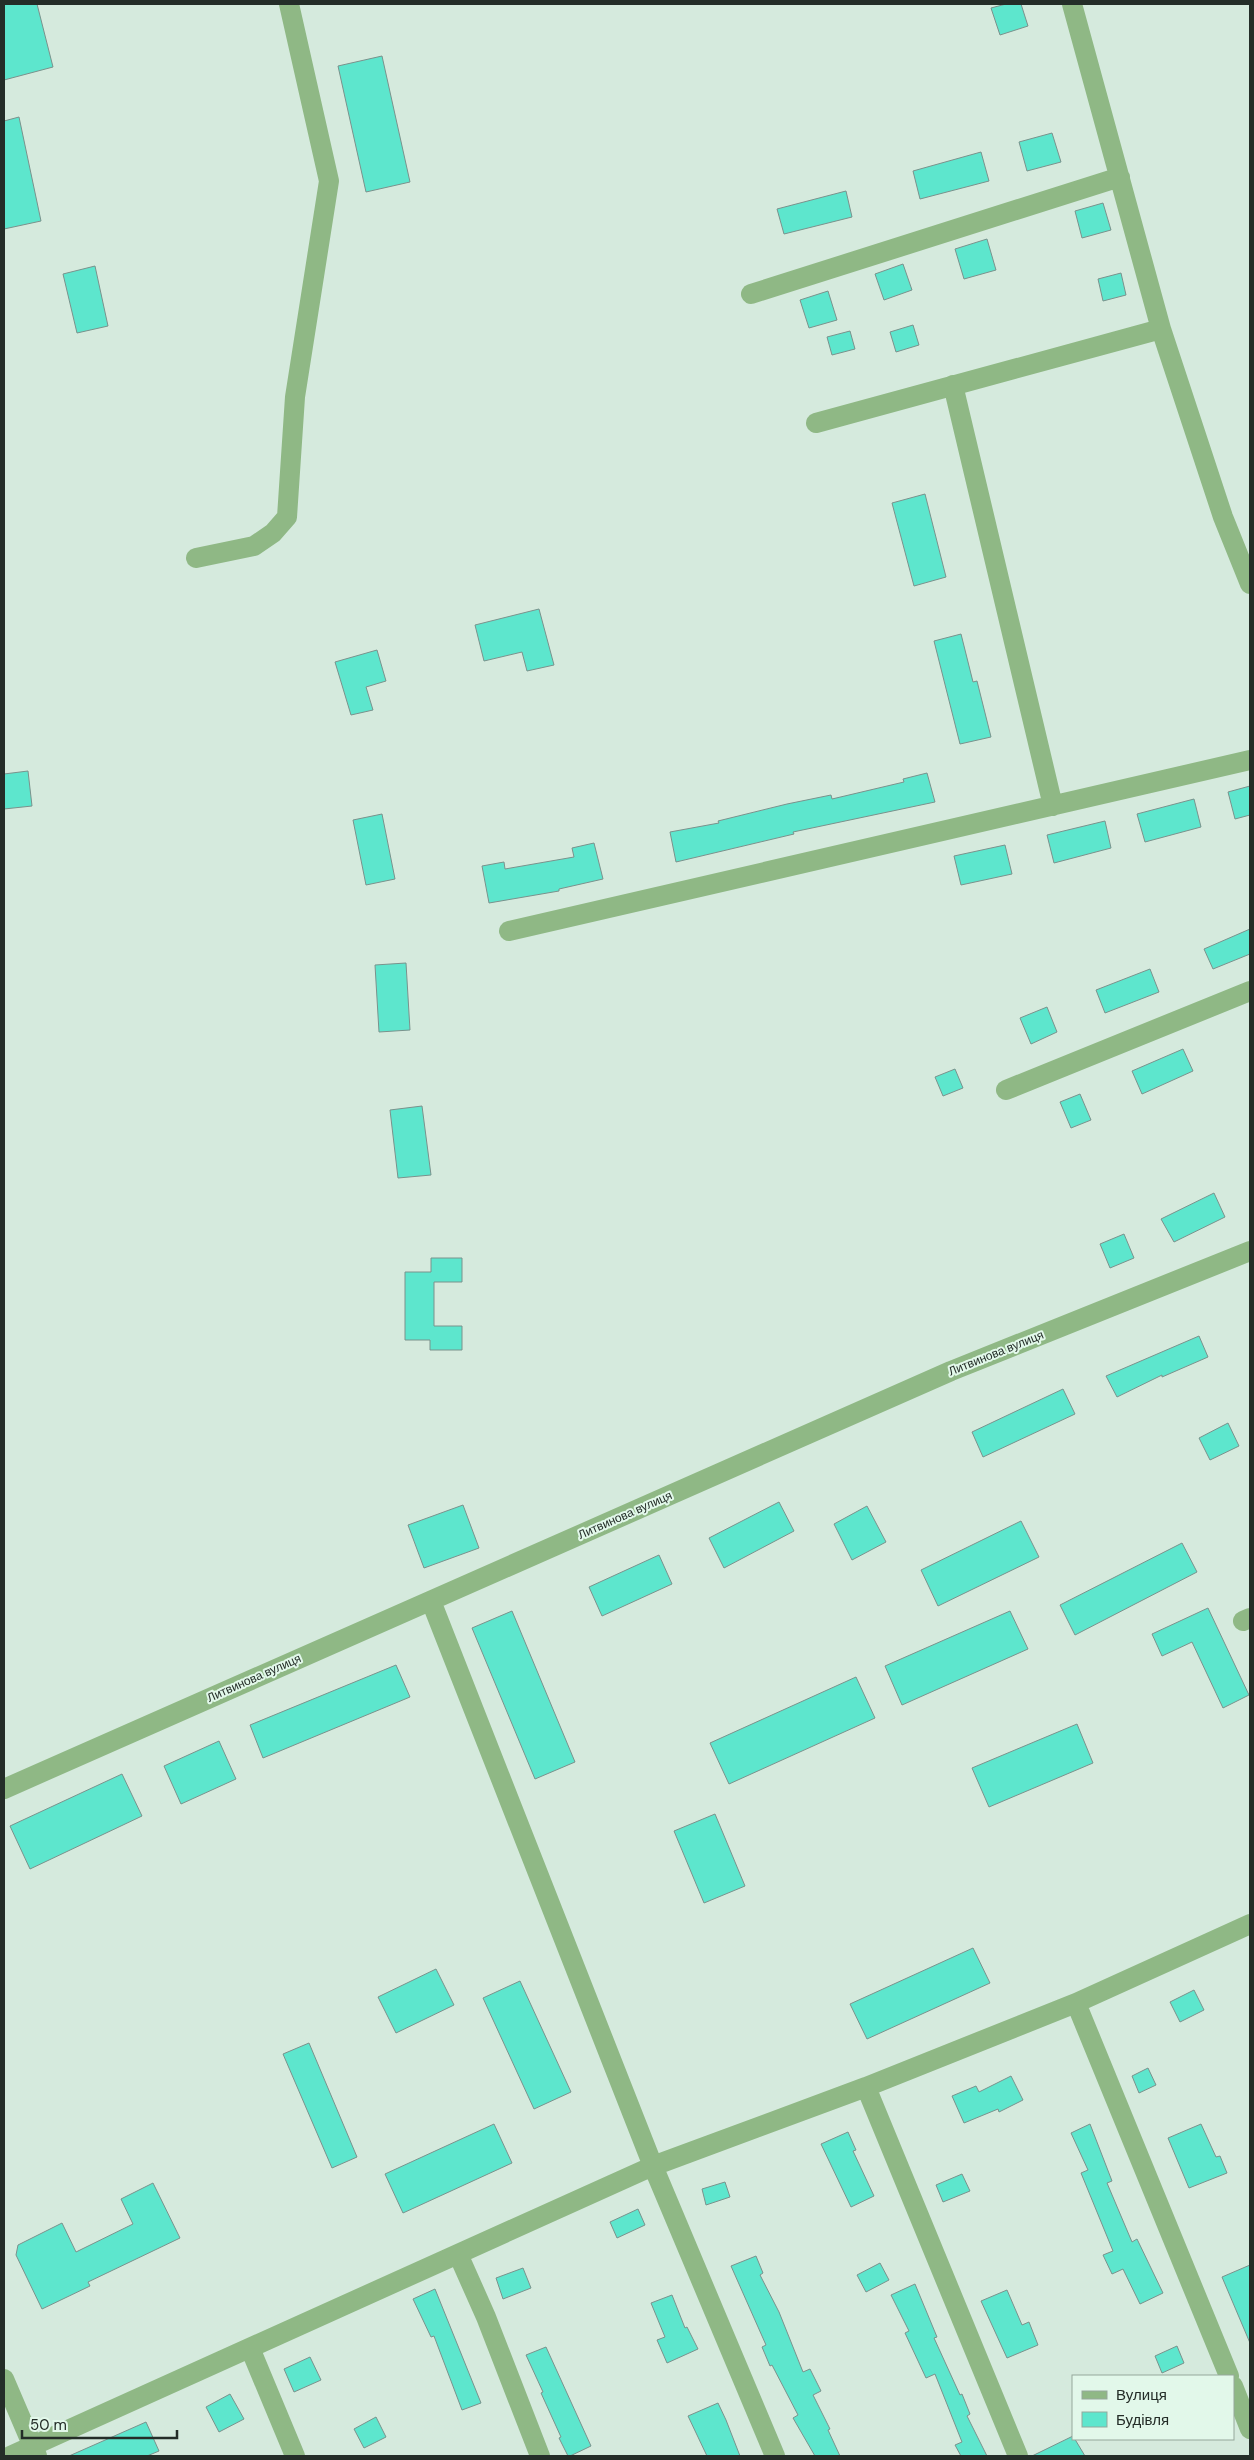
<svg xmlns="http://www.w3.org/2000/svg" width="1254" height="2460" viewBox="0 0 1254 2460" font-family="'DM Sans',sans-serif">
<rect width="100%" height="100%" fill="#d5eadd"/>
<path fill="#5de6cd" stroke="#7a928c" d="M4,4H37L53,67L4,80Z
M1006,4H1021L1028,26L1000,35L991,8Z
M382,56L410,182L366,192L338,66Z
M19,117L41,221L4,229V121Z
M1052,133L1061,162L1027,171L1019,142Z
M981,152L989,181L920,199L913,171Z
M846,191L852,217L784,234L777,209Z
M1103,203L1111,230L1082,238L1075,211Z
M987,239L996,270L964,279L955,249Z
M903,264L912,290L884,300L875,274Z
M95,266L108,326L77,333L63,274Z
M1121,273L1126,295L1103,301L1098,279Z
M828,291L837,320L809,328L800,300Z
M913,325L919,345L896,352L890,332Z
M850,331L855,349L832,355L827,337Z
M925,494L946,577L914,586L892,503Z
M539,609L554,665L527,671L522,652L484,661L475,625Z
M961,634L973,682L977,681L991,737L960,744L934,641Z
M377,650L386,681L366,687L373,710L351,715L335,662Z
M28,771L32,806L4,809V774Z
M927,773L935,802L793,832L794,834L676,862L670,832L719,823L718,821L787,804L831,795L832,799L904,782L903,779Z
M1250,786V815L1235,819L1228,792Z
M1194,799L1201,827L1145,842L1137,814Z
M382,814L395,879L366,885L353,820Z
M1105,821L1111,848L1054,863L1047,835Z
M594,843L603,879L559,889V891L489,903L482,866L504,862L505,869L574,857L572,848Z
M1005,845L1012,874L961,885L954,856Z
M1250,929V954L1213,969L1204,949Z
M406,963L410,1030L379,1032L375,965Z
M1150,969L1159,992L1105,1013L1096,990Z
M1047,1007L1057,1032L1031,1044L1020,1018Z
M1183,1049L1193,1071L1142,1094L1132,1071Z
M955,1069L963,1088L943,1096L935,1077Z
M1080,1094L1091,1120L1071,1128L1060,1102Z
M422,1106L431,1175L398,1178L390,1110Z
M1214,1193L1225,1217L1174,1242L1161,1219Z
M1124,1234L1134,1258L1110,1268L1100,1244Z
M431,1258H462V1282H434V1326H462V1350H430V1340H405V1272H431Z
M1199,1336L1208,1357L1162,1377V1375L1117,1397L1106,1376Z
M1063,1389L1075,1414L983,1457L972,1432Z
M1228,1423L1239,1446L1210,1460L1199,1438Z
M779,1502L794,1531L724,1568L709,1538Z
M463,1505L479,1548L424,1568L408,1525Z
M867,1506L886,1542L852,1560L834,1524Z
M1021,1521L1039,1557L938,1606L921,1570Z
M1182,1543L1197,1572L1075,1635L1060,1605Z
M659,1555L672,1584L602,1616L589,1587Z
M1208,1608L1249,1695L1223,1708L1192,1642L1162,1656L1152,1634Z
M512,1611L575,1762L535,1779L472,1628Z
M1010,1611L1028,1649L902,1705L885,1666Z
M396,1665L410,1697L263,1758L250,1725Z
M856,1677L875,1718L729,1784L710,1743Z
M1077,1724L1093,1763L989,1807L972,1768Z
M219,1741L236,1779L181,1804L164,1766Z
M122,1774L142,1816L30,1869L10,1826Z
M715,1814L745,1886L704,1903L674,1831Z
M973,1948L990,1983L867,2039L850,2004Z
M436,1969L454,2005L396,2033L378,1997Z
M520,1981L571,2092L534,2109L483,1998Z
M1194,1990L1204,2010L1180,2022L1170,2002Z
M309,2043L357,2157L332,2168L283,2054Z
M1148,2068L1156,2085L1139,2093L1132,2076Z
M1011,2076L1023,2100L999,2112L998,2109L964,2123L952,2096L976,2086L979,2092Z
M494,2124L512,2163L403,2213L385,2174Z
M1090,2124L1112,2181L1107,2183L1132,2242L1137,2239L1163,2293L1140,2304L1123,2269L1112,2274L1103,2255L1113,2251L1081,2173L1088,2170L1071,2133Z
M1201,2124L1216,2157L1220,2156L1227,2173L1189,2188L1168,2138Z
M848,2132L856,2150L853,2151L874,2196L851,2207L821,2144Z
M962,2174L970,2191L943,2202L936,2185Z
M725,2182L730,2197L706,2205L702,2189Z
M153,2183L180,2238L88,2282L90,2286L42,2309L16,2255L18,2245L62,2223L76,2252L133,2224L121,2199Z
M638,2209L645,2225L617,2238L610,2222Z
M756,2256L763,2273L760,2275L779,2312L803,2372L810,2369L821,2391L813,2395L830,2429L828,2430L840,2456H815L793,2418L798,2415L772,2365L770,2366L762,2347L766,2345L731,2266Z
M880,2263L889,2280L866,2292L857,2275Z
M1250,2265V2343L1222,2277Z
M523,2268L531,2288L503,2299L496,2278Z
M915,2284L937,2337L934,2338L960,2395L962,2394L970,2414L967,2416L987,2456H961L955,2445L962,2442L935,2374L926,2378L905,2333L909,2331L891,2295Z
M435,2289L481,2403L462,2410L434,2336L431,2337L413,2299Z
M1007,2290L1022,2325L1029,2322L1038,2345L1007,2358L981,2301Z
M672,2295L685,2328L687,2327L698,2349L667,2363L657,2340L665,2337L651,2303Z
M1177,2346L1184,2363L1162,2373L1155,2356Z
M546,2347L591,2446L570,2456H568L559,2438L561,2437L541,2393L543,2392L526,2355Z
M310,2357L321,2380L294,2392L284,2369Z
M230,2394L244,2419L219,2432L206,2407Z
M718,2403L726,2420L740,2456H707L688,2416Z
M376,2417L386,2437L364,2448L354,2429Z
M146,2422L159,2451L147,2456H69Z
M1073,2436L1085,2456H1032Z"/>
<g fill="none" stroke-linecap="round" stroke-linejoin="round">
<path stroke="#8fb885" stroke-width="20" d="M1072,4L1161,329L1223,517L1250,584
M751,294L1120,177
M953,385L1053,806
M816,423L1161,329
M196,558L254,546L273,533L287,517L295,397L329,181L289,4
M509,931L1250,760
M1006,1090L1250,991
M431,1601L653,2166L775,2456
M1243,1621L1250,1618
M4,1789L951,1371L1250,1251
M1076,2003L1229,2376
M866,2087L1018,2456
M458,2254L486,2317L540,2456
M250,2348L295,2456
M4,2379L37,2456
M1233,2386L1250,2429
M10,2456L653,2166L866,2087L1076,2003L1250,1924"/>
</g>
<g text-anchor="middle" stroke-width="4" stroke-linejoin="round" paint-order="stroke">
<g font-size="12" fill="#242d28" stroke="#e2f8ea">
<text transform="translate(996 1353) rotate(-22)" y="4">Литвинова вулиця</text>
<text transform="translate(625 1515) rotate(-24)" y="4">Литвинова вулиця</text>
<text transform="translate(254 1678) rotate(-24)" y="4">Литвинова вулиця</text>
</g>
</g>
<rect width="1254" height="2460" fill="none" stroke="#242d28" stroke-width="10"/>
<rect x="1072" y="2375" width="162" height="65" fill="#e2f8ea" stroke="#96a79c"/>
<rect x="1082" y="2391" width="25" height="8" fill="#8fb885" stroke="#96a79c"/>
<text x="1116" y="2400" font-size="15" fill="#242d28">Вулиця</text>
<rect x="1082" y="2412" width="25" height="15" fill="#5de6cd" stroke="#96a79c"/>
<text x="1116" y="2425" font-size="15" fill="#242d28">Будівля</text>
<path d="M22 2430v8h155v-8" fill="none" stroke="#242d28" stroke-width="2.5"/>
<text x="30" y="2430" font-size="15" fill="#242d28" stroke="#e2f8ea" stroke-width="4" paint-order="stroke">50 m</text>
</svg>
